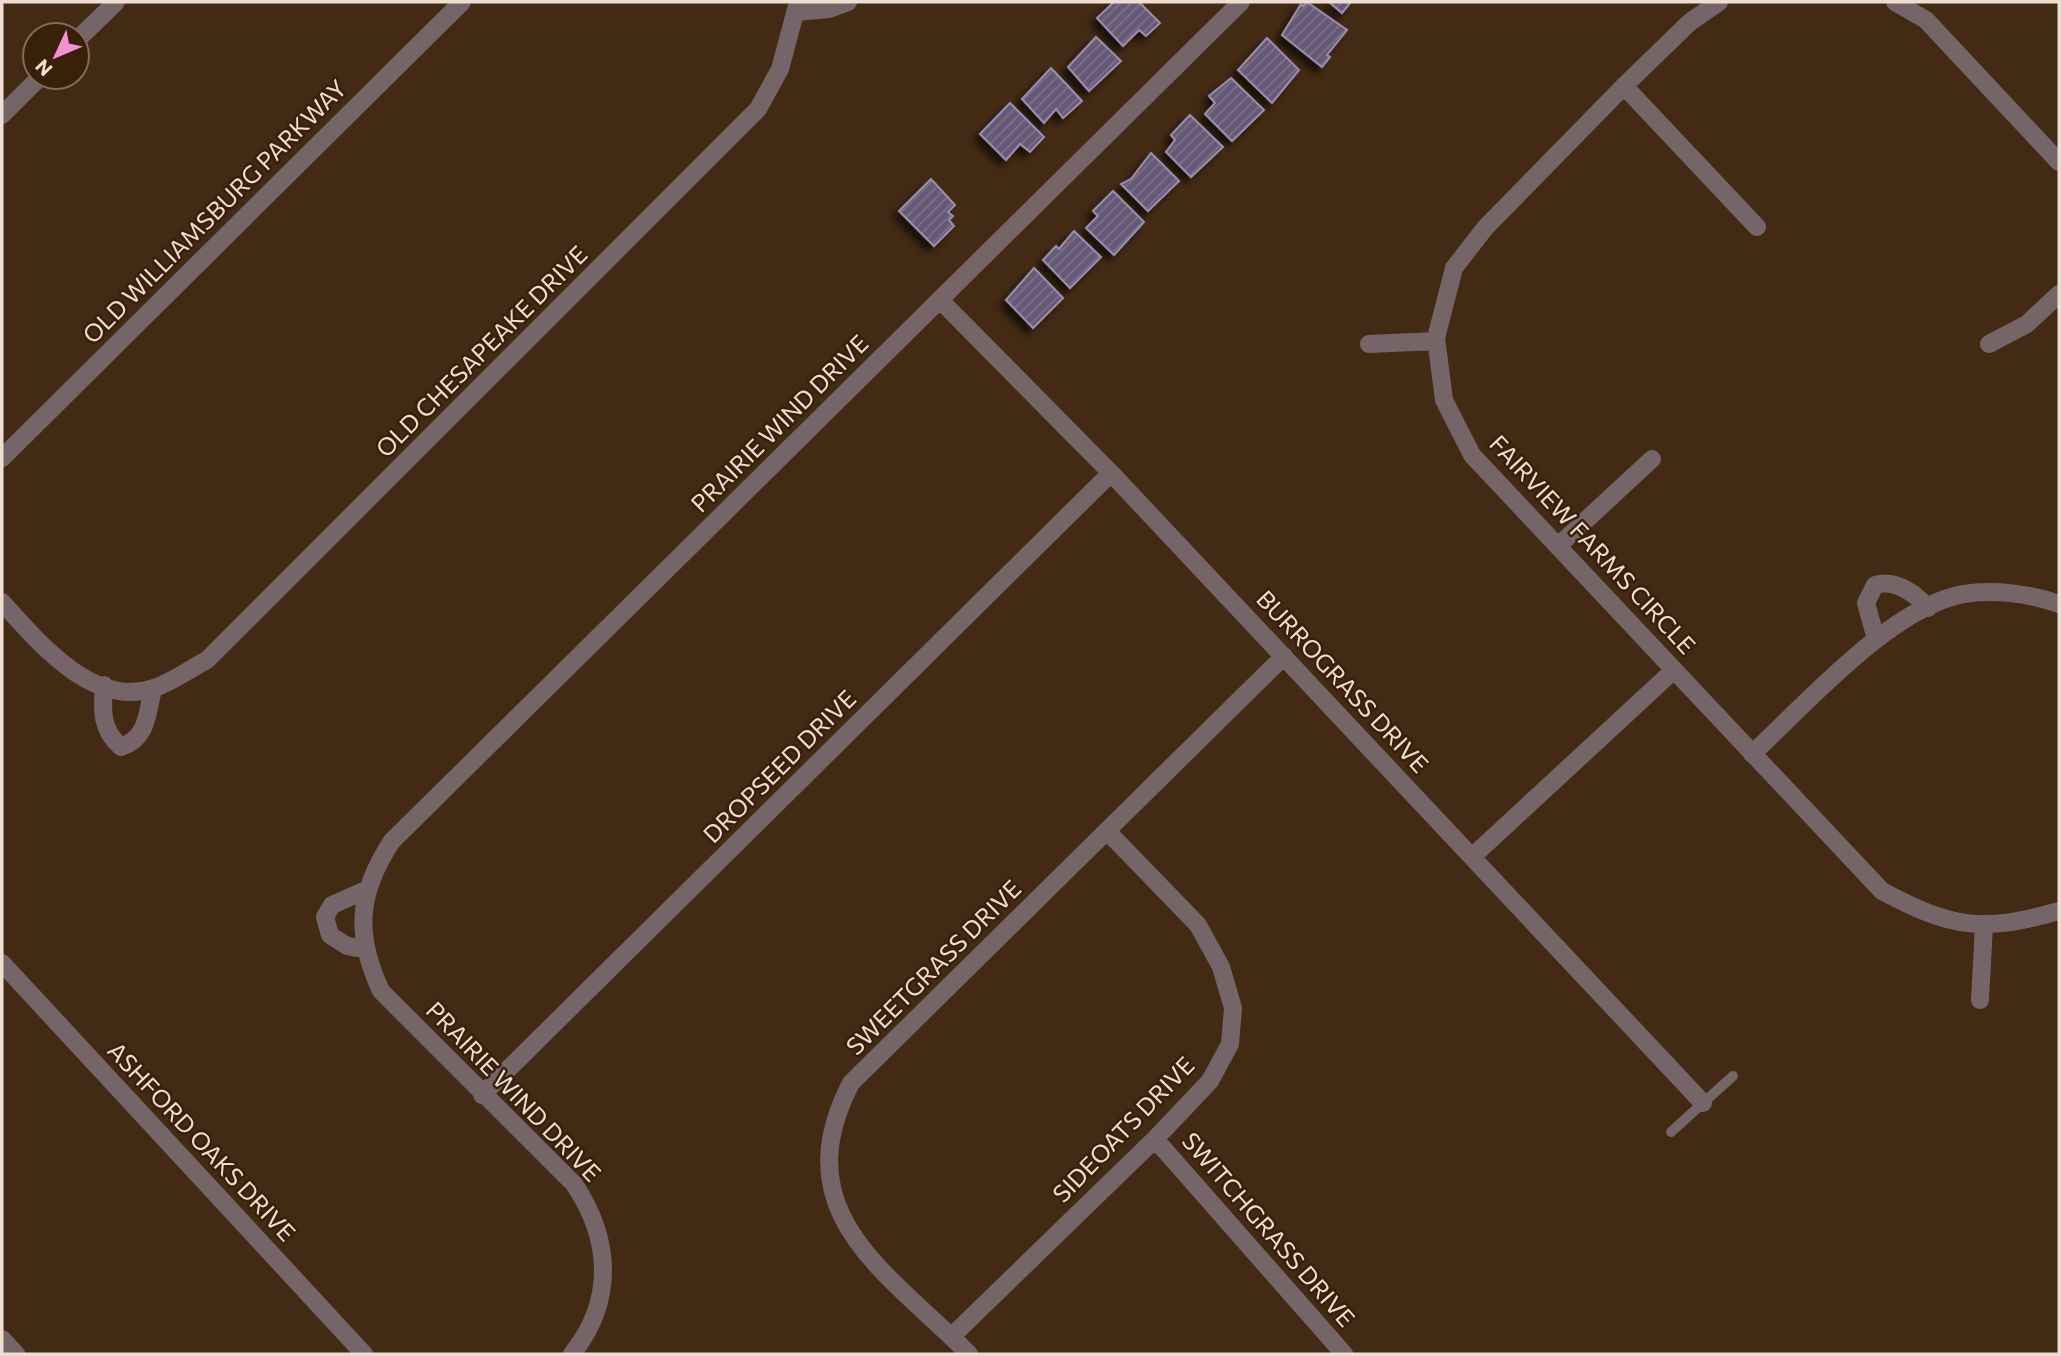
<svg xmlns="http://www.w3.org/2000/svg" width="2061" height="1356" viewBox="0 0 2061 1356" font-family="Commissioner,sans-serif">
<defs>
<pattern id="building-hatch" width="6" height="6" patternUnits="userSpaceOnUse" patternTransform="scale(1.75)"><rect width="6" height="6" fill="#665977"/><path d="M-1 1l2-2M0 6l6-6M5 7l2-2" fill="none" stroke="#7c7089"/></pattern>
<filter id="shadow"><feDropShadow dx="-6" dy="6" stdDeviation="3.5" flood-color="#0009"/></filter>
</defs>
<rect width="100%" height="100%" fill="#432a15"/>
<path fill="url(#building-hatch)" stroke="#9b8dad" stroke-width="2" filter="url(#shadow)" d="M1114,2H1139L1160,23L1146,36L1139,30L1123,46L1097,18Z
M1307,2L1347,30L1327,55L1330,57L1322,67L1282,35L1301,4L1303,6Z
M1329,2H1351L1342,13Z
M1096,37L1121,61L1089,91L1068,67Z
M1267,38L1299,70L1272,103L1238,70Z
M1051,68L1082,101L1063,118L1056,109L1044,123L1022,99Z
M1231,78L1264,110L1232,141L1205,114L1215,103L1209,96Z
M1010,103L1044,137L1030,152L1020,144L1006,160L980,134Z
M1190,115L1223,147L1191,177L1166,152L1175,140L1171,135Z
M1151,153L1179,181L1148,211L1121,184L1131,179Z
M931,179L955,205L948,212L953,216L949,220L954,226L934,246L899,211Z
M1113,191L1144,222L1114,255L1086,228L1098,216L1093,211Z
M1074,231L1101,257L1070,288L1043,260L1056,246L1059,249Z
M1034,268L1063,298L1033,328L1006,300Z"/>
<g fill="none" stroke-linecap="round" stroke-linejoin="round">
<path stroke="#766568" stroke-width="10" d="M1671,1132L1733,1076"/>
<path stroke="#766568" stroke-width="18" d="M1719,2L1690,22L1624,86L1485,228L1454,268L1436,338L1444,400L1472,455L1882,891C1951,928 1983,933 2059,911
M1895,2L1926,20L2059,162
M796,12L829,9L848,2
M77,40L116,2
M1624,86L1757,227
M2,115L40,77
M940,300L1111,473L1703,1103
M1369,344L1436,341
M1989,344L2027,324L2059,294
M2,458L462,2
M1558,546L1652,459
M2,602C37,641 93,709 154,688C172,682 190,669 207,660L758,109L780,69L798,2
M1876,639L1866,603L1875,585C1895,579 1915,593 1928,608
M104,685C102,710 101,730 121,747C148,738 147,713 153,689
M1752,754C1805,705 1892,606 1964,594C1994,589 2031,594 2059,604
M1473,856L1674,670
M365,949L347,946L330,935L325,917L332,905L366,890
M2,963L364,1354
M1980,1000L1984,925
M482,1095L1111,473
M1155,1139L1344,1354
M952,1336L1155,1139L1210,1081L1230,1044L1233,1008L1221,967L1198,925L1107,831
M2,1339L16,1354
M572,1354C615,1300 611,1239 574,1184L381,991C355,935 357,894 392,841L1241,2
M969,1354C888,1272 783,1214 851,1083L1284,656"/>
</g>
<g text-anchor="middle" stroke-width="5" stroke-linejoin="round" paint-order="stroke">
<g font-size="24" fill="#eeddd1" stroke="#38200b">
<text transform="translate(215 212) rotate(-45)" y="8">OLD WILLIAMSBURG PARKWAY</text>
<text transform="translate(482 352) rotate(-45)" y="8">OLD CHESAPEAKE DRIVE</text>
<text transform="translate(780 424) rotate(-45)" y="8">PRAIRIE WIND DRIVE</text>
<text transform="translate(1592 545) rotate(47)" y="8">FAIRVIEW FARMS CIRCLE</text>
<text transform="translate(1342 682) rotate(47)" y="8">BURROGRASS DRIVE</text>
<text transform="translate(780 767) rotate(-45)" y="8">DROPSEED DRIVE</text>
<text transform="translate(934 968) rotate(-45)" y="8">SWEETGRASS DRIVE</text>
<text transform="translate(513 1092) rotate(46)" y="8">PRAIRIE WIND DRIVE</text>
<text transform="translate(1124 1130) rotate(-46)" y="8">SIDEOATS DRIVE</text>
<text transform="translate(201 1142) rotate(47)" y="8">ASHFORD OAKS DRIVE</text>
<text transform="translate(1268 1230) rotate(49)" y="8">SWITCHGRASS DRIVE</text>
</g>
</g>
<rect width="2061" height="1356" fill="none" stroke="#eeddd1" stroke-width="7"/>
<g transform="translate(56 56) rotate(226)"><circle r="33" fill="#38200b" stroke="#816c5a" stroke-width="2"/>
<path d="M0-5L12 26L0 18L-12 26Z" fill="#f391d5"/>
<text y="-10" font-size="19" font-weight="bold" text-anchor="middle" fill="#eeddd1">N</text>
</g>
</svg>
